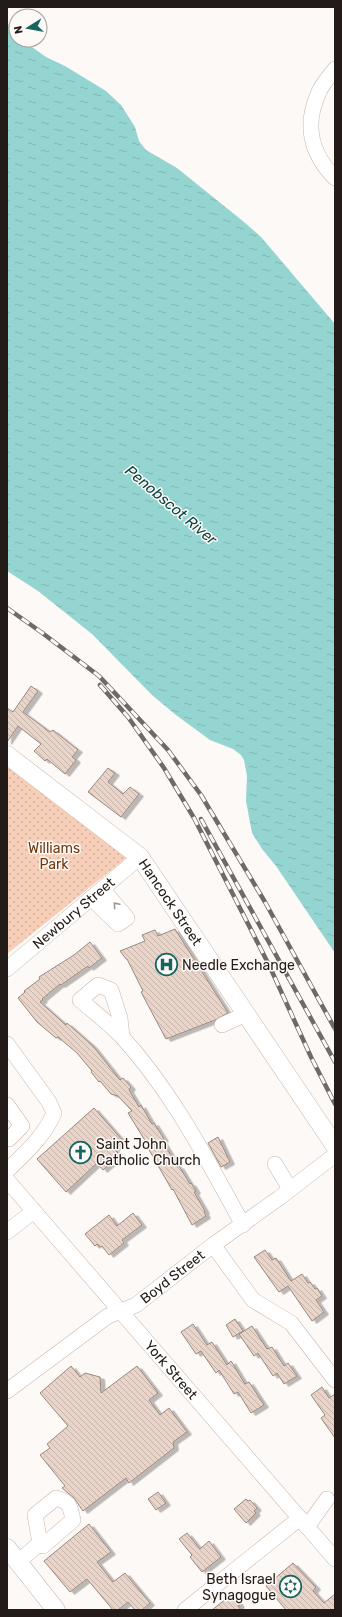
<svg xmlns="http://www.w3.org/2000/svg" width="342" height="1617" viewBox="0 0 342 1617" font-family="Rubik,sans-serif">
<defs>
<pattern id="park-dots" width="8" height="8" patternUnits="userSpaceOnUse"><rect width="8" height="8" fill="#f7cfb8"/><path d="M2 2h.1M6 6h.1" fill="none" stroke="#d3b19d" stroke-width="1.8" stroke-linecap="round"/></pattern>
<pattern id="water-ripples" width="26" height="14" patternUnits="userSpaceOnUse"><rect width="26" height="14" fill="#95d5d1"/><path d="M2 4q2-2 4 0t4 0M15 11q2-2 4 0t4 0" fill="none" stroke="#80b6b3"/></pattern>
<pattern id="building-back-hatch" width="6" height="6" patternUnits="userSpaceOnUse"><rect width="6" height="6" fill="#e8d4c9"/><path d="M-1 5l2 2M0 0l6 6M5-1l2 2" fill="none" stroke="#c7b5ac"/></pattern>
<filter id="shadow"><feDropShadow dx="4.5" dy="2.5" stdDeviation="0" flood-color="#0004"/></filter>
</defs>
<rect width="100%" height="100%" fill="#fdf9f7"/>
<path fill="url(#park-dots)" d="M7,762L130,855L7,954Z"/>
<path fill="url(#water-ripples)" d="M7,23L16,34V40H22L46,57L65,66L106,91L121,105L135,127L139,141L146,150L177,168L244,222L261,237L335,324V953L276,866L262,849L252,833L246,801L247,776L244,760L241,755L233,749L210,740L176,715L152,695L92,634L38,591L7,571Z"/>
<path fill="url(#building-back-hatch)" stroke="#9b897e" filter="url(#shadow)" d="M31,686L38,691L23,712L50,732L53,730L78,750L72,757L76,760L65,774L47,759L45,761L34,751L41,744L18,726L7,742V708L13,712Z
M108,768L115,773L108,782L123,794L130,787L139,794L121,817L88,792Z
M175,929L228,1013L215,1020L166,1039L141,992L143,991L127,959H126L120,951L145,941L142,935L155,930L158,936Z
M90,942L102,958L89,968L88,966L61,985L60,984L42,999L43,1000L40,1002L66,1025L67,1023L93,1046L120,1080L123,1078L131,1087L129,1090L139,1107L141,1105L152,1124L154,1123L164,1139L162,1140L178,1167L179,1166L190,1184L191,1183L196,1191L194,1192L205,1211L204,1212L206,1216L192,1225L173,1189L172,1190L148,1148L149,1147L128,1113L132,1111L118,1096L111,1094L100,1081L99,1082L91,1072L92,1071L77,1053L58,1037L56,1038L37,1022L18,998L25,992L24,991L40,979L39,977L74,955Z
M94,1108L123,1141L114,1149L120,1155L103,1170L97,1163L66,1192L37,1159Z
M218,1137L230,1162L221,1167L208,1143Z
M133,1213L142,1225L122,1240L124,1243L109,1255L102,1246L100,1247L97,1244L95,1246L85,1234L109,1215L117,1226Z
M265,1250L272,1260L276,1258L291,1281L302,1274L308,1283L310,1282L315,1289L317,1288L322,1296L316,1300L324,1312L312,1321L288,1286L279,1292L254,1257Z
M235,1319L243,1331L233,1337L226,1325Z
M193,1324L207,1345L212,1342L227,1365L231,1361L245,1384L249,1382L264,1405L251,1413L238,1392L234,1394L219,1370L216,1373L201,1351L196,1354L181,1332Z
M252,1326L267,1349L272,1347L284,1366L288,1363L297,1376L284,1384L277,1373L273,1376L258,1353L254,1356L239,1334Z
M71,1366L80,1377L85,1373L100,1377L101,1393L137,1366L158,1393L149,1400L160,1415L169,1408L187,1432L173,1442L174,1448L129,1483L126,1478L83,1511L74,1498L62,1488L65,1486L40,1455L50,1448L47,1444L68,1426L40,1393Z
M322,1387L329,1398L335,1394V1438L321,1418L325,1415L311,1395Z
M158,1492L166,1503L156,1510L148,1499Z
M246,1499L248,1501L250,1500L257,1508L254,1511L256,1513L246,1523L234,1509Z
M89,1524L111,1552L97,1562L113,1582L125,1573L150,1603L142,1610H135L128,1602L118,1610H113L87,1579L70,1592L44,1561Z
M187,1533L200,1549L209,1541L221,1557L202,1572L190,1557L192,1555L179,1539Z
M293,1563L316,1587L313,1591L324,1603L335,1594V1610H286L266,1586Z
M232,1594L240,1605L238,1606L241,1610H212Z"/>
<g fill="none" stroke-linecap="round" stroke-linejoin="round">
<defs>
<g id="minor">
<path d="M335,69C330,76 322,84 319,92C304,124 310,153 335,178"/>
<path d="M91,898L118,924L127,918L102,889"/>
<path id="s1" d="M7,969L140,857"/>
<path d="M222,1025L246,1014"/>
<path d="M122,1037L120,1018L111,990L98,985L80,1000C94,1012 110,1024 123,1038C173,1093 207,1160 243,1225"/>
<path d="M7,1044L49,1102L54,1113C44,1137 25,1153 7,1171"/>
<path d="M7,1105L22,1126L9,1139"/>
<path d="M275,1164L290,1189"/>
<path id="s2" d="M7,1180L335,1559"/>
<path d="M7,1232L34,1211"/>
<path d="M213,1245L253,1300L291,1323L335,1380"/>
<path id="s3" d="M7,1391L108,1316L136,1305L213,1245L279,1198L335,1155"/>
<path d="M56,1498C71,1502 70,1507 73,1520L43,1546L40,1543L35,1515Z"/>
<path d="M307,1527L327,1499"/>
<path d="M18,1562L40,1543"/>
<path d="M185,1610L300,1518"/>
</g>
<g id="major">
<path id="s4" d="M7,755L140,857L335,1146"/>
<path d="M7,1548L56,1610"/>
</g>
</defs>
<use href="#minor" stroke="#c9b6aa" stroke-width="16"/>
<use href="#major" stroke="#c9b6aa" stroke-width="19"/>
<use href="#minor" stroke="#fff" stroke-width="15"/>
<use href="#major" stroke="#fff" stroke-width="18"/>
<defs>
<path id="rail" d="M7,608L41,632L99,676L168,750L201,795L265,902L335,1029
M100,685L128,717L164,768L194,818L269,965L311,1057L335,1104
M201,819L335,1062"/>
</defs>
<use href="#rail" stroke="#706a67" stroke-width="4.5"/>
<use href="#rail" stroke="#fdf9f7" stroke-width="3" stroke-dasharray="9" stroke-linecap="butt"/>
</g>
<defs><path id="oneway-chevron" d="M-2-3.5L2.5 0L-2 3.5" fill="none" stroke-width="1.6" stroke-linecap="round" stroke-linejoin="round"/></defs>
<use stroke="#9c9897" href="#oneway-chevron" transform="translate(116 905) rotate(-131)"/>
<defs>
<symbol id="hospital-ring" viewBox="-11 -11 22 22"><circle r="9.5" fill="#fdf9f7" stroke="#166561" stroke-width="1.5"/><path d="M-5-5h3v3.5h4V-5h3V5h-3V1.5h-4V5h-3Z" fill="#166561"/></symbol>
<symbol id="church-ring" viewBox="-11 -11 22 22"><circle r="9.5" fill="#fdf9f7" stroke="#166561" stroke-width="1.5"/><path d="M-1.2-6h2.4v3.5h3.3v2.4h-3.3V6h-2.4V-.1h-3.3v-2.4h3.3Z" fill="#166561"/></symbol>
<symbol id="synagogue-ring" viewBox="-11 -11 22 22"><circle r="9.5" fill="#fdf9f7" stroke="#166561" stroke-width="1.5"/><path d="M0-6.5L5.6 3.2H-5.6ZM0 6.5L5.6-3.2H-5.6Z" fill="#166561"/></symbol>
</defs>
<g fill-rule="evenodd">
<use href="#hospital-ring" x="154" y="952" width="25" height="25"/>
<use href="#church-ring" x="68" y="1140" width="25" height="25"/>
<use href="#synagogue-ring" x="278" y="1574" width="25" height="25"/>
</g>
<g text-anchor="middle" stroke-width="3" stroke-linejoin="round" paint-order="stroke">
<g font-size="14" fill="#70380d" stroke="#fdf9f7">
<text x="54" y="853">Williams<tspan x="54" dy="16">Park</tspan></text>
</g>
<g font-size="14" fill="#221b17" stroke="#fdf9f7">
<text dy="5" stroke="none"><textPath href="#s4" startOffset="222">Hancock Street</textPath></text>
<text dy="5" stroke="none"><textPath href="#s1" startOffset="87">Newbury Street</textPath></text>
<text dy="5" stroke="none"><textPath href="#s3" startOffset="202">Boyd Street</textPath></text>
<text dy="5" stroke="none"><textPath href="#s2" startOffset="251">York Street</textPath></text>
</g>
<g font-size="14" fill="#221b17" stroke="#fdf9f7" text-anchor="start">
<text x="182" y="970">Needle Exchange</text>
<text x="96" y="1149">Saint John<tspan x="96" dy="16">Catholic Church</tspan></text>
<text x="276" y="1584" text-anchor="end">Beth Israel<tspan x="276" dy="16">Synagogue</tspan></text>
</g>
<g font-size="15" font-style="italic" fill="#074441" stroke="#fdf9f7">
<text transform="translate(171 505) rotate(40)" y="5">Penobscot River</text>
</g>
</g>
<rect width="342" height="1617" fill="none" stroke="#221b17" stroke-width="16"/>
<g transform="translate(28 28) rotate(259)"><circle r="19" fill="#fdf9f7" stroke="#a5a09d"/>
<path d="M0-3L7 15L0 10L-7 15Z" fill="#166561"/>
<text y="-6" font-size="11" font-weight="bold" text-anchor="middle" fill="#221b17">N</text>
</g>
</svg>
